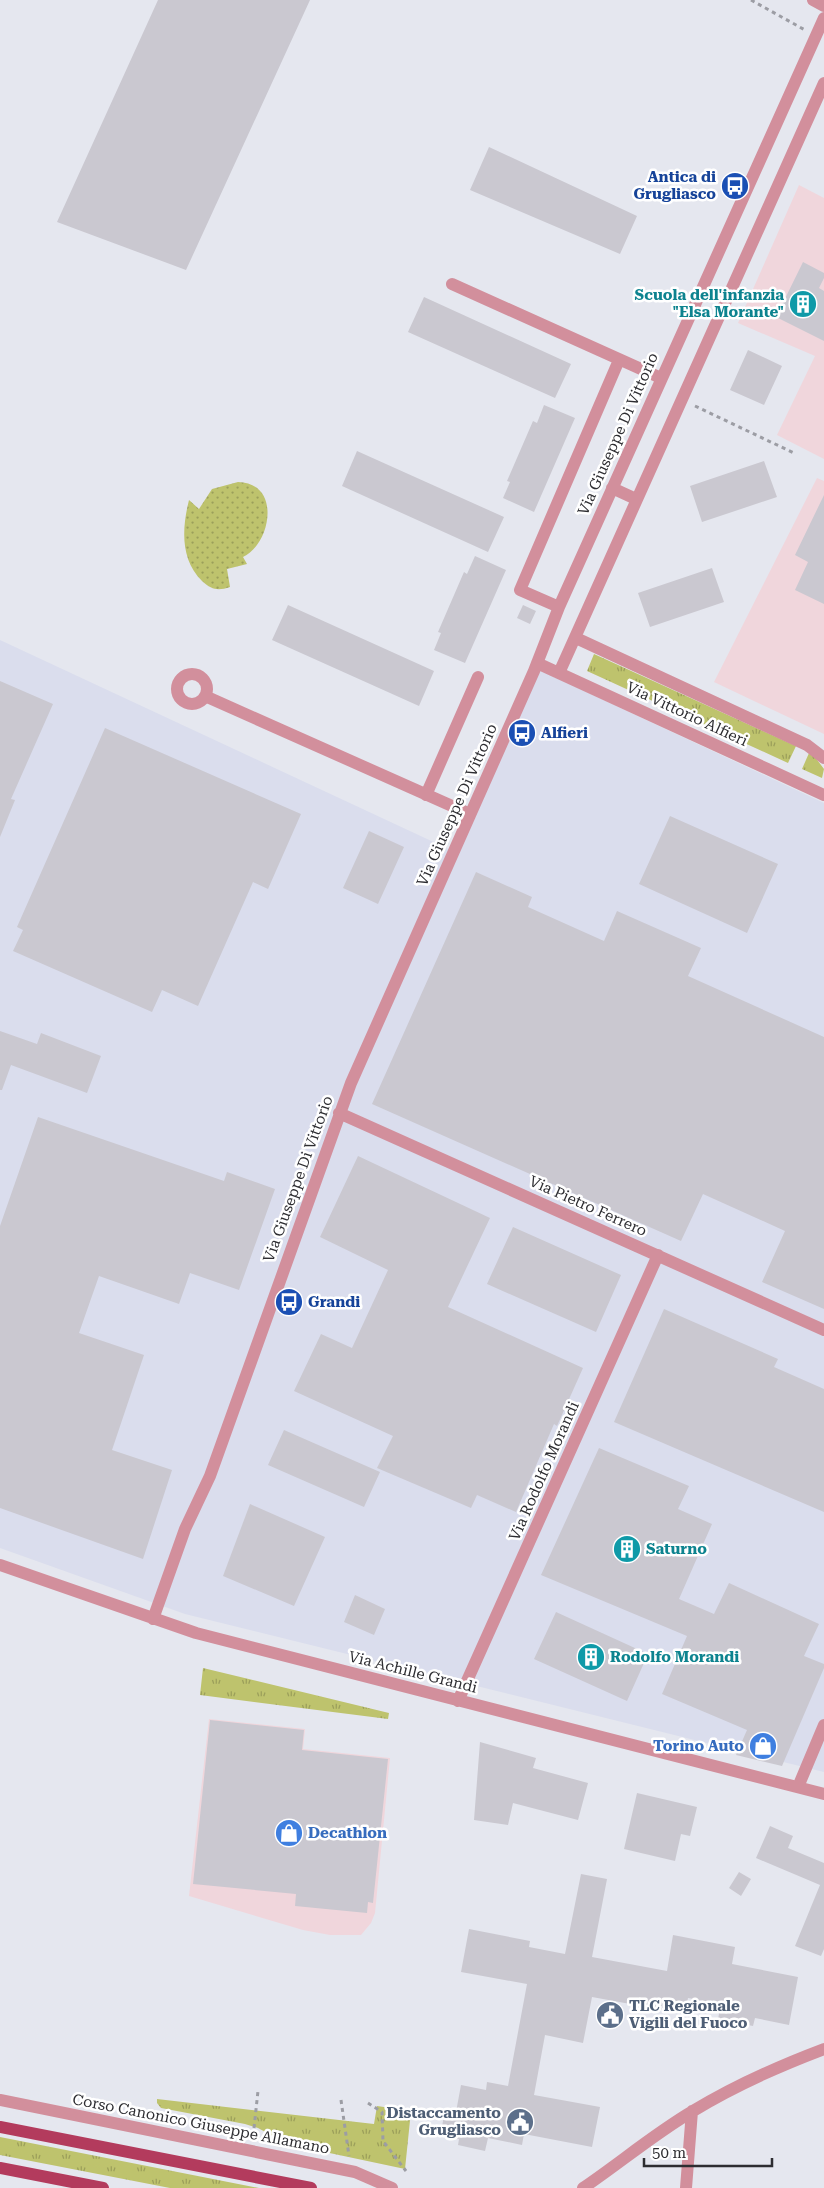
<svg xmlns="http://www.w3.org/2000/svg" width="824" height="2188" viewBox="0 0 824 2188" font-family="'Roboto Serif',serif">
<defs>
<pattern id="grass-tufts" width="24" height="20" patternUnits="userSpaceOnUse" patternTransform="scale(1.25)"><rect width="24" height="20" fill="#bec36d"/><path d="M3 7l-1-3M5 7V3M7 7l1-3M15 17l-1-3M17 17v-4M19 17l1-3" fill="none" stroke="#9b9f5a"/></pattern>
<pattern id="park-dots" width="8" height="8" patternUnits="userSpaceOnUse" patternTransform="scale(1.25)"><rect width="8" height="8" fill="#bec36d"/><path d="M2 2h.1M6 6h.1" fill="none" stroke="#9b9f5a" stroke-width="1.8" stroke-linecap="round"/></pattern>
</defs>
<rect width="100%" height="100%" fill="#e5e7ef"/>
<path fill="#f0d6dc" d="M799,185L824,198V459L777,435L815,356L738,323Z
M817,478L824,481V734L714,682Z
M209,1719L305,1729L303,1749L390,1758L375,1913L371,1923L361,1935H330L303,1930L189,1896Z"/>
<path fill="#dadded" d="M0,640L455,852L537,669L824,803V1772L185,1614L0,1548Z"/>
<path fill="url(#grass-tufts)" d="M594,654L796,746L788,763L587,671Z
M809,753L815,757L824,769L822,778L802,769Z
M203,1668L389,1713L388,1719L200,1695Z
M157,2099L374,2124L377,2106L411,2111L405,2169L287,2144L258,2128L245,2124L161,2108L157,2103Z
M0,2137L259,2188H170L0,2155Z"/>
<path fill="url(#park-dots)" d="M238,482C282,483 271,544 243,557L247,564L227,569L230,587C218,591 212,590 202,581C180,559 182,528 189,500L199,509L212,489Z"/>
<path fill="#cac8d0" d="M158,0H310L186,270L57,222Z
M489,147L637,216L620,254L470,190Z
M803,262L824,273V278L819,288L824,291V341L776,317Z
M424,297L571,364L555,398L408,332Z
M748,350L782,366L764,405L730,390Z
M544,405L575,418L534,512L503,498L510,482L507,481L533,421L537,423Z
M357,451L504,517L488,552L342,486Z
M764,461L777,497L702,522L690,486Z
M824,495V604L795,590L808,562L795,555Z
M475,556L506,570L465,663L434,650L441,633L438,632L464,572L467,574Z
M712,568L724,602L650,627L638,593Z
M288,605L434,671L419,706L272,640Z
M523,605L536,611L530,624L517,618Z
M0,681L53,704L11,799L15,800L0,837Z
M105,728L301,814L268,889L253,882L198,1006L162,990L152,1012L13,951L23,930L17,927Z
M670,816L778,864L747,933L639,884Z
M369,831L404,847L378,904L343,888Z
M476,872L532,897L528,907L604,941L617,911L701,948L688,976L824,1037V1309L762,1282L785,1231L703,1194L681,1241L372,1104Z
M0,1031L37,1044L41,1033L101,1056L87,1093L11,1065L2,1090H0Z
M38,1117L224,1181L227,1172L275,1189L239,1290L190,1273L179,1304L99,1276L79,1333L144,1355L112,1450L172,1470L143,1559L0,1508V1226Z
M358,1156L490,1218L448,1307L583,1368L557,1426L554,1424L516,1512L477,1495L471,1508L377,1468L393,1436L294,1391L321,1334L352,1348L388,1270L320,1237Z
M513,1227L621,1275L596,1332L487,1284Z
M664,1309L778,1359L774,1367L824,1389V1512L614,1422Z
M284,1430L380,1472L364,1507L268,1465Z
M599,1448L689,1486L678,1509L712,1524L679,1599L714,1614L729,1583L819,1624L804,1656L824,1664V1668L782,1766L736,1755L747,1730L662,1694L687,1636L541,1575Z
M250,1504L325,1537L294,1606L223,1576Z
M355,1595L385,1609L374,1635L344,1622Z
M556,1612L648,1654L627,1701L534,1659Z
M210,1720L304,1730L302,1750L388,1759L373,1903L368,1902L367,1913L295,1906L296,1894L193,1884Z
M480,1742L536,1758L533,1768L588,1783L578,1820L513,1803L508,1825L474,1820Z
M637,1793L697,1807L690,1836L681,1834L675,1861L624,1849Z
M770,1826L793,1836L788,1848L824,1863V1949L821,1956L795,1946L820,1885L756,1858Z
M739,1872L751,1879L741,1896L729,1888Z
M581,1874L607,1879L592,1957L667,1971L673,1935L735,1947L732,1964L798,1977L789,2025L755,2018L753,2026L718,2019L721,2004L688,1998L685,2014L592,1997L583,2043L545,2035L534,2095L600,2107L592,2147L524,2134L522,2145L488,2138L485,2151L458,2145L459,2139L446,2137L447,2133L441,2132L445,2110L456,2112L461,2085L486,2090L487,2082L508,2086L527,1984L461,1972L469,1929L530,1941L529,1947L565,1954Z"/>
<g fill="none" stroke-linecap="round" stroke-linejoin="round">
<path stroke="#9c9da4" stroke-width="3" stroke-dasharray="4 4" stroke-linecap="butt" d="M751,0L805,30
M695,406L794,453
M341,2100L349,2156
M368,2103L382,2112L383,2141L406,2171
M254,2128L258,2091"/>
<path stroke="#d28f9c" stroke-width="12" d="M813,0L824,6
M452,284L661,378
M612,488L636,499
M559,607L520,590L619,360
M576,638L807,745L824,758
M537,663L824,795
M559,673L824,83
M177 689a15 15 0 1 1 30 0a15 15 0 1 1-30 0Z
M205,696L470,814
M426,795L478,677
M339,1113L824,1330
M0,1565L196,1633L824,1794
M153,1619L185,1529L210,1476L351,1083L534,671L559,607L824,18
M458,1701L658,1255
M798,1787L824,1725
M0,2100L355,2172L392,2188
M583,2188C620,2163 654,2134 693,2111C734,2086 779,2066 824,2049
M686,2188L692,2111"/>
<path stroke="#b33b5d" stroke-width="12" d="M0,2127L311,2188
M0,2168L103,2188"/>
</g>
<defs>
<symbol id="bus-disc" viewBox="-11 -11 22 22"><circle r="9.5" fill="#1a4fb4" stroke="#fff"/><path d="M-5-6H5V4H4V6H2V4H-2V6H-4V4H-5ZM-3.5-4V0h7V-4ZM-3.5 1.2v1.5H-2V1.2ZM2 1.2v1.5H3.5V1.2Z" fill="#fff"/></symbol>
<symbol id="building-disc" viewBox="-11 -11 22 22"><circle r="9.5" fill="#0f9aa8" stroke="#fff"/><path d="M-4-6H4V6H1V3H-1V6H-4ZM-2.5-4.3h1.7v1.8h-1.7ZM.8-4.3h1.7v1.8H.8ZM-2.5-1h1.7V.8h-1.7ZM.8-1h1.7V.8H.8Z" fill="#fff"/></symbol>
<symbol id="shop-disc" viewBox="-11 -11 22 22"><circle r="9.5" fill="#3f7fe0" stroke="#fff"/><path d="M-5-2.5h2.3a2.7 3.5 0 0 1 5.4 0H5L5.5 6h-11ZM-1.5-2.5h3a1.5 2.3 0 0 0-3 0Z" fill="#fff"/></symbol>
<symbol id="civic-disc" viewBox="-11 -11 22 22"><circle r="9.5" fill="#5c6f8a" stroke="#fff"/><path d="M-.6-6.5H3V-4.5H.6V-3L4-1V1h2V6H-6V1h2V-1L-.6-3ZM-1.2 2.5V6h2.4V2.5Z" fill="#fff"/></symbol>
</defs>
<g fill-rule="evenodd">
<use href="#bus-disc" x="719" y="170" width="32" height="32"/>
<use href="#building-disc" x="787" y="288" width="32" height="32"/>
<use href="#bus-disc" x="506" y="717" width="32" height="32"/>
<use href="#bus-disc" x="273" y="1286" width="32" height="32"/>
<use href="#building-disc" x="611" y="1533" width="32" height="32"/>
<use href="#building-disc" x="575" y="1641" width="32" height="32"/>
<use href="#shop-disc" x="747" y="1730" width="32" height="32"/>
<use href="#shop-disc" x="273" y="1817" width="32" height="32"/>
<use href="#civic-disc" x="594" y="1999" width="32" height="32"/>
<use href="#civic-disc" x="504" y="2106" width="32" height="32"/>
</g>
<g text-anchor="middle" stroke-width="5" stroke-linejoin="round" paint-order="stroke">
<g font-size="15" font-weight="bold" fill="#164399" stroke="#fff" text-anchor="start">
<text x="716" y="182" text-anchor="end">Antica di<tspan x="716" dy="17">Grugliasco</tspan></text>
<text x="541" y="738">Alfieri</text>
<text x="308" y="1307">Grandi</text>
</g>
<g font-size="15" font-weight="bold" fill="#0d838f" stroke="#fff" text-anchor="start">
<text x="784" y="300" text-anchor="end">Scuola dell'infanzia<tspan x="784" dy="17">"Elsa Morante"</tspan></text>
<text x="646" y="1554">Saturno</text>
<text x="610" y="1662">Rodolfo Morandi</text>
</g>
<g font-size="15" fill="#2d2d31" stroke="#fff">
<text transform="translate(618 434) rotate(-66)" y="5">Via Giuseppe Di Vittorio</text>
<text transform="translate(687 714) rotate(25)" y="5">Via Vittorio Alfieri</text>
<text transform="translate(457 805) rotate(-66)" y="5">Via Giuseppe Di Vittorio</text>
<text transform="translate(298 1179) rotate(-70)" y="5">Via Giuseppe Di Vittorio</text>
<text transform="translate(588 1206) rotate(24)" y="5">Via Pietro Ferrero</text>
<text transform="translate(544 1471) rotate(-66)" y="5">Via Rodolfo Morandi</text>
<text transform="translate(413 1672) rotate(14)" y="5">Via Achille Grandi</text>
<text transform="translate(201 2124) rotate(11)" y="5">Corso Canonico Giuseppe Allamano</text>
</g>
<g font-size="15" font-weight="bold" fill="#366cbe" stroke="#fff" text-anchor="end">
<text x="744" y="1751">Torino Auto</text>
<text x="308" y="1838" text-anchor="start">Decathlon</text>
</g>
<g font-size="15" font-weight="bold" fill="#4e5e75" stroke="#fff" text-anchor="start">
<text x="629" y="2011">TLC Regionale<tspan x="629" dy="17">Vigili del Fuoco</tspan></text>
<text x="501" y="2118" text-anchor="end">Distaccamento<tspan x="501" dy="17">Grugliasco</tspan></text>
</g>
</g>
<path d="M644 2158v8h128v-8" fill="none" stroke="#2d2d31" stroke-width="2.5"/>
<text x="652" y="2158" font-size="15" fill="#2d2d31" stroke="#ffffff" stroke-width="4" paint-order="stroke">50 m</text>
</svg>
